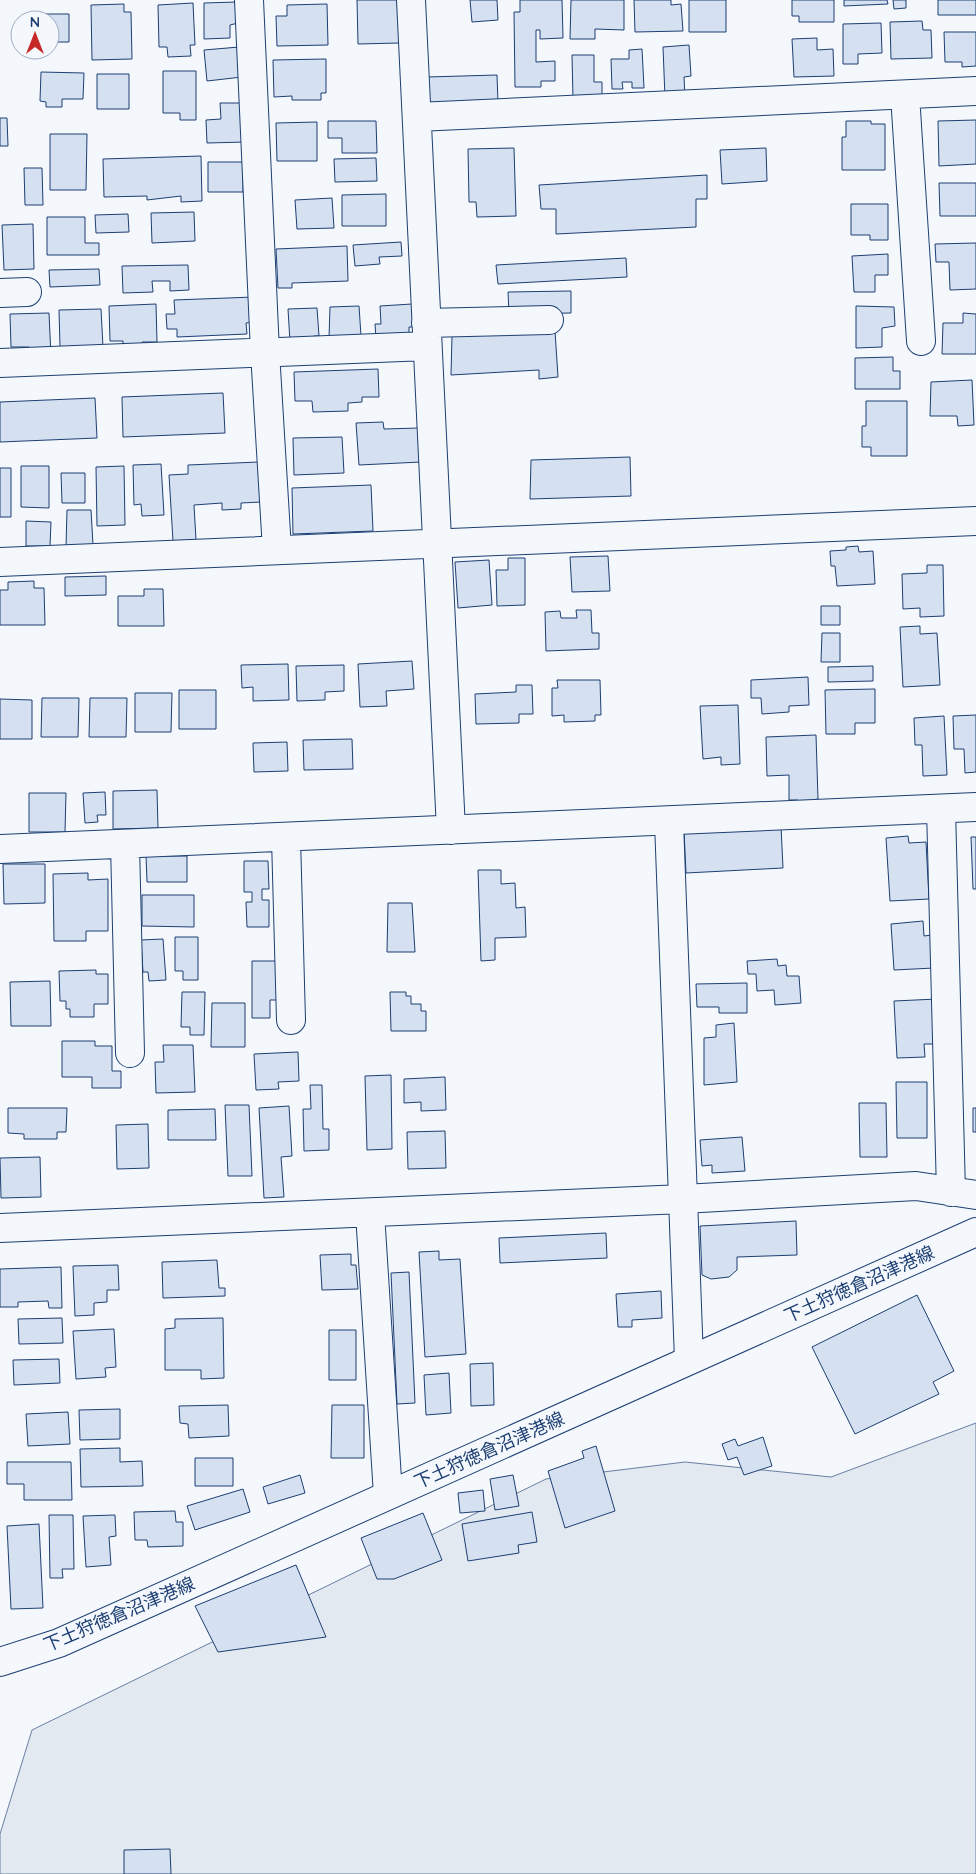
<svg xmlns="http://www.w3.org/2000/svg" width="976" height="1874" viewBox="0 0 976 1874" font-family="Quicksand,'Noto Sans JP',sans-serif">
	<rect width="100%" height="100%" fill="#f4f7fb"/>
	<!-- green -->
	<path fill="#e3e9f0" stroke="#687fa3" d="M976,1423V1874H0V1834L32,1730L546,1479L685,1462L831,1477Z"/>
	<!-- building -->
	<path fill="#d5e0f0" stroke="#1d3f73" d="M357,0H398L399,43L358,44Z
		M470,0H497L498,20L472,22Z
		M520,0H562L563,38L540,39V30H536V62L555,61V81H541V87H515L514,12H520Z
		M571,0H624V30L595,29V39H570Z
		M634,0H671V5L681,4L683,31L635,32Z
		M689,0H726V32H689Z
		M792,0H834V22H799V16H792Z
		M844,0H887L888,4L844,6Z
		M893,0H906V8L894,9Z
		M938,0H976V15H938Z
		M237,2L238,23L230,25V38L204,39V3Z
		M193,3L195,45H190L191,56L168,57L167,47H159L158,5Z
		M124,4V12H131L132,59L92,60L91,5Z
		M327,4L328,45L277,46L276,16H287V5Z
		M29,14H69V42H52L50,50V20H29Z
		M922,21L923,30H931L932,58L891,59L890,22Z
		M881,23L882,53L858,54V64H843V24Z
		M944,32H976V66L962,67V62H945Z
		M817,38V50L833,49L834,76L794,77L792,39Z
		M689,45L691,76L684,77L685,97L665,98L663,47Z
		M239,47L242,77L207,81L204,50Z
		M642,49L644,88H632V82H622L623,89H612L611,59H629V50Z
		M572,55H594V82H602V100H573Z
		M326,59V93H321V100H292V96L274,97L273,60Z
		M163,71H196V120H180V113H163Z
		M41,72L84,73L83,99H62V107H46V102L40,101Z
		M97,74H129V109H97Z
		M497,75L498,103L428,105L427,77Z
		M220,103H244L246,142L207,143L206,120L221,119Z
		M0,118H7L8,146H0Z
		M976,120V164L939,166L938,121Z
		M328,121H376L377,153H342V138H328Z
		M846,121H871V124H885V170H842V137H846Z
		M317,122V161H277L276,123Z
		M50,134H87L86,190H50Z
		M514,148L516,216L477,217L476,202H469L468,149Z
		M766,148L767,181L722,184L720,150Z
		M201,156L202,201L181,202V196L147,200V196L104,197L103,159Z
		M376,158L377,181L335,182L334,159Z
		M208,162H243V192H208Z
		M24,168H42L43,205H25Z
		M707,175V199H696V227L556,234V209H541L539,185Z
		M939,183H976V216H940Z
		M386,194V226H342V195Z
		M332,198L334,228L297,229L295,200Z
		M851,204H888V240H870V235H851Z
		M194,212L195,241L152,243L151,213Z
		M128,214L129,232L96,233L95,215Z
		M47,217H85V243H99V255H47Z
		M33,224L34,269L4,270L2,225Z
		M401,242L402,256L379,257L380,264L355,266L353,245Z
		M976,243V289L950,290L949,262H936L935,244Z
		M347,246L348,281L292,283V288H278L276,249Z
		M888,254V275H875V292H854L852,256Z
		M626,258L627,277L498,284L496,265Z
		M188,265L189,290L170,291V281H152L153,292L123,293L122,266Z
		M99,269L100,285L50,287L49,270Z
		M571,291V313L509,314L508,292Z
		M254,297L255,322L246,323L247,334L177,337V329H167L166,314H175L174,300Z
		M156,304L157,342H142V349H123V341H110L109,306Z
		M412,304L413,327H409V337L376,338L375,324H381L380,306Z
		M359,306L361,336L329,338L330,307Z
		M856,306L894,307L895,326L882,328V347L856,348Z
		M317,308L319,336H314V341L290,342L288,309Z
		M101,309L103,347H60L59,310Z
		M49,313L51,357L30,354L29,347H11L10,314Z
		M963,313L976,314V354H942L943,323H963Z
		M555,331L558,377L539,379V370L451,375L452,336Z
		M893,357V371H900V389H855V358Z
		M378,369L379,397H362V402L348,403V411L313,412L312,401H295L294,372Z
		M972,380L974,425L958,426L957,416H930L931,382Z
		M223,393L225,433L123,437L122,397Z
		M95,398L97,438L0,442V402Z
		M866,401H907V456H871V447H862V426H866Z
		M383,422L384,429L419,428L421,462L359,465L356,423Z
		M342,437L344,473L294,475L293,438Z
		M630,457L631,496L530,499L531,460Z
		M259,462L261,502L241,503V509L222,510V503L194,505L196,540L173,541L169,475L188,474V465Z
		M161,464L164,515L142,516L141,504L134,505L133,465Z
		M21,466H49V508L21,507Z
		M124,466L125,525L97,526L96,467Z
		M0,468H11V517H0Z
		M61,473H85V503H62Z
		M371,485L373,531L293,534L292,488Z
		M67,510H91L93,545L66,547Z
		M26,521L51,522L50,546H26Z
		M858,546L859,552L873,551L875,584L837,586L835,566H831L830,551L846,550V547Z
		M608,556L610,591L572,592L570,557Z
		M508,558H525V605L497,606L496,570H508Z
		M489,560L492,605L458,608L455,562Z
		M927,565H943L944,616L920,617V608L903,609L902,574L927,573Z
		M106,576V595L65,596V577Z
		M34,581V588H44L45,625H0V590H8V582Z
		M144,589H163L164,626H118V596H144Z
		M821,606H840V625H821Z
		M576,610H591L592,633H599V649L546,651L545,612L560,611L561,618H577Z
		M920,626V634L937,633L940,685L903,687L900,627Z
		M822,633H840V662H821Z
		M412,661L414,689L386,691L387,706L360,707L358,664Z
		M288,664L289,700L253,701V687L242,688L241,665Z
		M344,665V691L325,692V700L297,701L296,666Z
		M873,666V681L828,682V667Z
		M808,677L809,705L789,706V712L762,714L761,698H751V680Z
		M557,680H600L601,715H595V721L564,722V715L552,716V688H558Z
		M516,685H532L533,714H519V723L476,724L475,694L516,692Z
		M875,689V723H855V734H826L825,690Z
		M179,690H216V729H179Z
		M135,693H172L171,732H135Z
		M42,698H79L78,737H41Z
		M90,698H127L126,737H89Z
		M0,699L32,700V739H0Z
		M738,705L740,764L721,765V757L703,759L700,706Z
		M976,715V772L965,773L964,749H954L953,716Z
		M944,716L947,775L923,776L922,745H915L914,718Z
		M816,735L818,799L813,800V805L798,806V800H789V775L767,776L766,737Z
		M352,739L353,769L304,770L303,740Z
		M287,742L288,771L254,772L253,743Z
		M157,790L158,828L113,829V791Z
		M105,792L106,815H97L98,822L85,823L83,793Z
		M29,793H66L65,832H29Z
		M781,826L783,868L686,873L684,831Z
		M908,836L909,843L926,842L929,899L890,901L886,838Z
		M971,837H976V889H973Z
		M146,856H187V882H147Z
		M244,861H268L269,889H262V900H269V927H247L246,902H252V892H244Z
		M3,864H45V903L4,904Z
		M478,870H501V884L515,883L516,908L525,907L526,937L495,938V960L481,961Z
		M88,873V880L108,879V931H86V941H54L53,874Z
		M142,895H194V927L142,926Z
		M388,903H412L415,952H387Z
		M923,921L924,936L932,935L934,968L894,970L891,924Z
		M175,937H198V980H183V971H175Z
		M163,939L166,980L149,981L148,972H143L141,940Z
		M777,959L778,966L786,965L787,976H799L801,1003L775,1005L774,990L757,991L756,974H748L747,961Z
		M252,961H277V1000H270V1018H252Z
		M96,970V974H108V1004H94V1017H70V1009H66V1001H60L59,971Z
		M50,981L51,1026H11L10,982Z
		M747,983V1013H719V1007H697L696,984Z
		M182,992H205L204,1035H190V1027H181Z
		M390,992H406V996H411V1004H421V1011H426V1031H391Z
		M937,999L938,1044H924L925,1057L897,1058L894,1001Z
		M212,1003H245V1047H211Z
		M734,1023L737,1082L704,1085V1038L716,1037V1025Z
		M62,1041H95V1046H112V1071H121V1088H92V1077H62Z
		M163,1045H193L195,1092L156,1093L155,1062H164Z
		M298,1052L299,1081L278,1082L279,1089L256,1090L254,1054Z
		M391,1075L392,1149L367,1150L365,1076Z
		M445,1077L446,1110L421,1111V1102L404,1103V1079Z
		M896,1082H927V1138H897Z
		M310,1085H322L323,1129H329V1150L304,1151L303,1109H311Z
		M859,1103H886L887,1157H860Z
		M225,1105H249L252,1176H228Z
		M289,1106L292,1156L281,1157L284,1197L264,1198L259,1108Z
		M8,1108H67L66,1132H57V1139H24V1134L8,1133Z
		M973,1108H976V1132H973Z
		M215,1109L216,1140H168V1110Z
		M148,1124L149,1168L117,1169L116,1125Z
		M445,1131L446,1168L408,1169L407,1132Z
		M742,1137L745,1171L712,1173V1165L702,1166L700,1140Z
		M40,1157L41,1197L1,1198L0,1158Z
		M796,1221L797,1255L737,1257V1270L729,1277L711,1279L702,1275L700,1226Z
		M606,1233L607,1258L500,1263L499,1238Z
		M439,1251V1260L460,1259L466,1354L425,1357L419,1252Z
		M351,1254V1265H356L358,1289L322,1290L320,1255Z
		M217,1260L219,1288H225V1296L163,1298L162,1262Z
		M118,1265L119,1290H107V1302L94,1303V1315L75,1316L73,1266Z
		M61,1267L62,1308H49L48,1301L18,1302V1307H0V1269Z
		M409,1272L415,1403L397,1404L391,1273Z
		M661,1291L662,1318L632,1320V1327H618L616,1294Z
		M917,1295L954,1371L933,1382L939,1394L855,1434L812,1347Z
		M62,1318L63,1343L19,1344L18,1319Z
		M223,1318L224,1378L201,1379V1370H165V1329L175,1328V1319Z
		M114,1329L116,1367L105,1368L106,1377L76,1379L73,1331Z
		M329,1330H356V1380H329Z
		M59,1359L60,1383L14,1385L13,1360Z
		M493,1363L494,1405L471,1406L470,1364Z
		M449,1373L451,1413L426,1415L424,1375Z
		M228,1405L229,1436L189,1438L188,1424L180,1423L179,1406Z
		M332,1405H364V1458H331Z
		M120,1409V1439L80,1440L79,1410Z
		M68,1412L70,1444L28,1446L26,1414Z
		M763,1437L772,1466L744,1475L737,1457L728,1460L722,1444L735,1439L738,1446Z
		M596,1446L615,1511L565,1528L548,1471L584,1458L582,1451Z
		M120,1448V1462L142,1461L143,1486L81,1487L80,1449Z
		M195,1458H233V1486H195Z
		M7,1462H71L72,1500H24V1484H7Z
		M300,1475L305,1493L268,1504L263,1487Z
		M513,1475L519,1506L495,1510L490,1479Z
		M243,1489L250,1512L195,1530L187,1506Z
		M483,1490L485,1511L460,1513L458,1493Z
		M175,1511L176,1522H183V1546L148,1547L147,1540H135L134,1512Z
		M532,1512L537,1542L518,1545L519,1553L468,1561L462,1524Z
		M423,1513L442,1560L394,1579H377L361,1538Z
		M49,1515H73L74,1569H62L63,1578H50Z
		M115,1515L116,1536L109,1537L111,1565L86,1567L83,1516Z
		M39,1524L43,1608L11,1609L7,1526Z
		M296,1565L326,1637L218,1652L195,1606Z
		M170,1849L171,1874H124V1850Z"/>
	<g fill="none" stroke-linecap="round" stroke-linejoin="round">
		<!-- minor casing -->
		<g stroke="#1d3f73" stroke-width="30">
			<path id="minor" d="M249,0L265,352L277,550
				M411,0L451,830
				M905,95L921,341
				M417,117L976,91
				M0,293L27,292
				M426,323L549,320
				M0,363L427,346
				M0,562L976,521
				M941,809L951,1192
				M669,822L689,1360
				M286,838L291,1020
				M125,844L130,1053
				M0,849L976,807
				M370,1213L388,1495
				M0,1228L683,1199L916,1186L976,1195"/>
		</g>
		<!-- major casing -->
		<g stroke="#1d3f73" stroke-width="30">
			<path id="major" d="M0,1662L59,1643L976,1232"/>
		</g>
		<!-- minor -->
		<use href="#minor" stroke="#f4f7fb" stroke-width="28"/>
		<!-- major -->
		<use href="#major" stroke="#f4f7fb" stroke-width="28"/>
	</g>
	<g text-anchor="middle" dominant-baseline="central" stroke-width="4" stroke-linejoin="round" paint-order="stroke">
		<!-- street labels -->
		<g font-size="18" fill="#1d3f73" stroke="#f4f7fb">
			<text transform="translate(859 1284) rotate(-24)">下土狩徳倉沼津港線</text>
			<text transform="translate(489 1450) rotate(-24)">下土狩徳倉沼津港線</text>
			<text transform="translate(119 1614) rotate(-23)">下土狩徳倉沼津港線</text>
		</g>
	</g>
	<!-- north arrow -->
	<g transform="translate(35 35)"><circle r="24" fill="#f4f7fb" stroke="#9eadc5"/>
	<path d="M0-4L9 19L0 12L-9 19Z" fill="#c62828"/>
	<text y="-8" font-size="14" font-weight="bold" text-anchor="middle" fill="#1d3f73">N</text>
	</g>
</svg>
